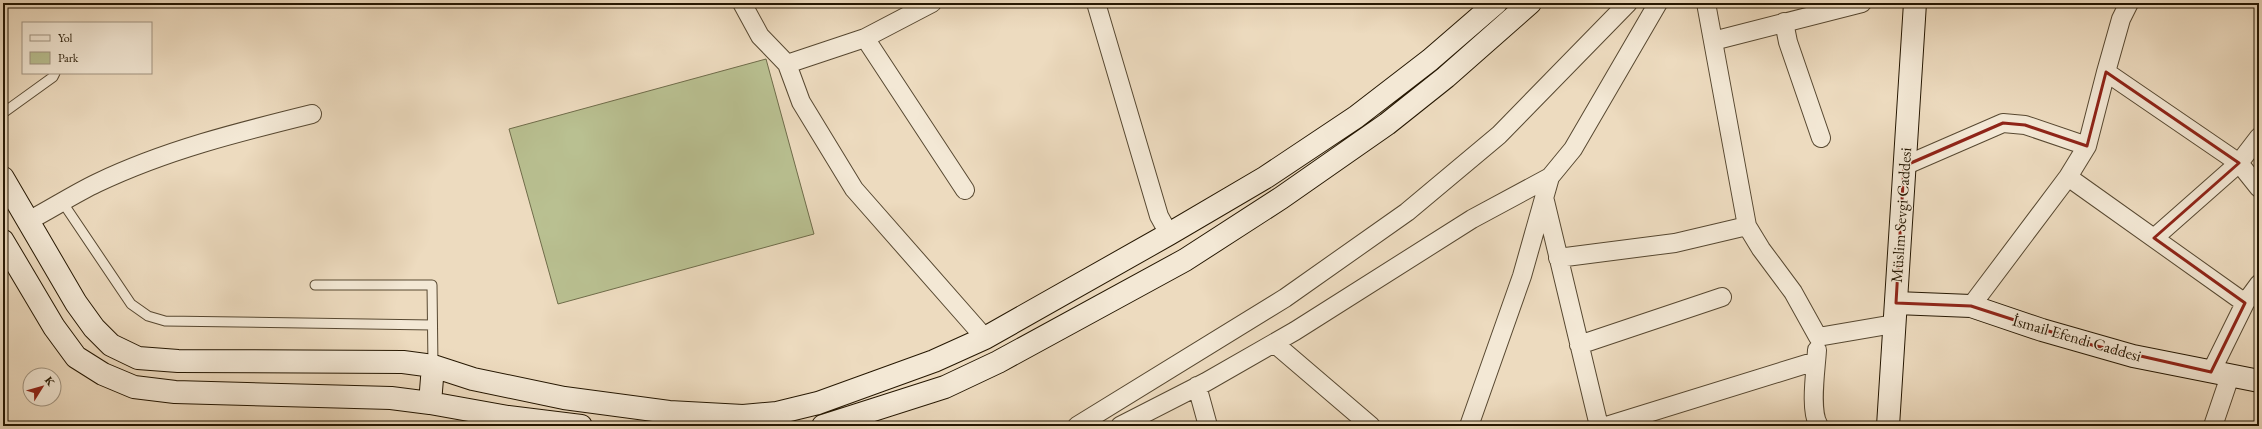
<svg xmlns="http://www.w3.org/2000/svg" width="2262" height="429" viewBox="0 0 2262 429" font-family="'EB Garamond',serif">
	<rect width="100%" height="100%" fill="#eddbbf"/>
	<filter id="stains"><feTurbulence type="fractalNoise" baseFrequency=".005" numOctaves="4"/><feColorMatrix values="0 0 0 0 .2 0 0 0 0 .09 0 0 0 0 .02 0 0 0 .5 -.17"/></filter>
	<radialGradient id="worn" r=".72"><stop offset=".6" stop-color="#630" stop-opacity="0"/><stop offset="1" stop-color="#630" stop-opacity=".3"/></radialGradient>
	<!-- green -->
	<path fill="#b9c091" stroke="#6f6c4a" d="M766,59L814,234L558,304L509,129Z"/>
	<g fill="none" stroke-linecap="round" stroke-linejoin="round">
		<!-- lane casing -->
		<g stroke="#574831" stroke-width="11">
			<path id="lane" d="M3,113L53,77L55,73
				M63,203L131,304L148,316L165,321L432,325
				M315,285H432L433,366"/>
		</g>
		<!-- street casing -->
		<g stroke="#574831" stroke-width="20">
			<path id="street" d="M742,3L760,36L787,64L801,102L854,189L985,338
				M1096,3L1159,216L1169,234
				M1706,3L1747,226
				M1784,22L1788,42L1821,138
				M865,38L965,190
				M1713,41L1862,3
				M787,64L865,38L932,3
				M2106,72L2239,163L2259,188
				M1904,166L2003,123L2025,125L2087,146
				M2068,177L2245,303
				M1545,201L1599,426
				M28,221C51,209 74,194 97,183C166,150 239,132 312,114
				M2154,238L2239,163L2259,137
				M1558,258L1675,243L1747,226L1761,249L1793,292L1818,337L1894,324
				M1971,306L2068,177L2087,146L2106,72L2121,19L2129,3
				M1274,343L1371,426
				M1579,345L1722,297
				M1817,350C1816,369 1809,411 1819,426
				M2211,372L2245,303L2259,284
				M1197,386L1208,426
				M1077,426L1285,298L1407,212L1499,135L1628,3
				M1120,426L1206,382L1295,331L1472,219L1550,177L1573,149L1658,3
				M1469,426L1522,276L1550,177
				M1606,426L1816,361
				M2213,426L2230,376"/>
		</g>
		<!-- secondary casing -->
		<g stroke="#251702" stroke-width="24">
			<path id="secondary" d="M3,178L76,303L94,328L111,345L138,358L178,361L403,362L433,366L473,379L564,398L669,412L743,416L777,413L818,403L934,361L985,338L1169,234L1266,177L1356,117L1430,60L1496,3
				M3,241L54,327L76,357L103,374L134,387L175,392L391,398L430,403L508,417L581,426
				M1896,303L1971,306L2042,330L2133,356L2259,381
				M430,403L433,366
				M823,426L945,387L998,362L1185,260L1281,198L1387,124L1446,77L1530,3
				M1888,426L1915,3"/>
		</g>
		<!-- lane -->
		<use href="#lane" stroke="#f3e8d5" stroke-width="9"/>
		<!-- street -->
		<use href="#street" stroke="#f3e8d5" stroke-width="18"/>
		<!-- secondary -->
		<use href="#secondary" stroke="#f3e8d5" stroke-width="22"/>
	</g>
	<!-- marked area -->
	<path fill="none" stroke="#8f2418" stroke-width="3" stroke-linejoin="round" d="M2106,72L2239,163L2154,238L2245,303L2211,372L2092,345L1971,306L1896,303L1904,166L2003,123L2025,125L2087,146Z"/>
	<g text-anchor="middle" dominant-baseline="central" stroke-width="3" stroke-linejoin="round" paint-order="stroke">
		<!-- street labels -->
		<g font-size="16" fill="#251702" stroke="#f3e8d5">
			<text transform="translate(1901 215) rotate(-86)">Müslim Sevgi Caddesi</text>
			<text transform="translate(2077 338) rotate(16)">İsmail Efendi Caddesi</text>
		</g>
	</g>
	<!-- margin -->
	<rect width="2262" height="429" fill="none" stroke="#eddbbf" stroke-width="16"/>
	<rect x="4" y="4" width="2254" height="421" fill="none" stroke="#251702" stroke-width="2"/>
	<rect x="8" y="8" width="2246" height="413" fill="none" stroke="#251702"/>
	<!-- legend -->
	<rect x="22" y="22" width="130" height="52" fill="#f3e8d5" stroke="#a19481"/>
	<rect x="30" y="35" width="20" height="6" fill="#f3e8d5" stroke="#a19481"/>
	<text x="58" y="42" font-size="12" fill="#251702">Yol</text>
	<rect x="30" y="52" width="20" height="12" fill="#b9c091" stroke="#a19481"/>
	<text x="58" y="62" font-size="12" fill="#251702">Park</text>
	<!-- north arrow -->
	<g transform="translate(42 387) rotate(53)"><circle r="19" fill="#f3e8d5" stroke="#a19481"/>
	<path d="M0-3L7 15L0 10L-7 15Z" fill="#8f2418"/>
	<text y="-6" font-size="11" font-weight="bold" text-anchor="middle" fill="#251702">K</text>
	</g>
	<rect width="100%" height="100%" filter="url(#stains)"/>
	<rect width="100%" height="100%" fill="url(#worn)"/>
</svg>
